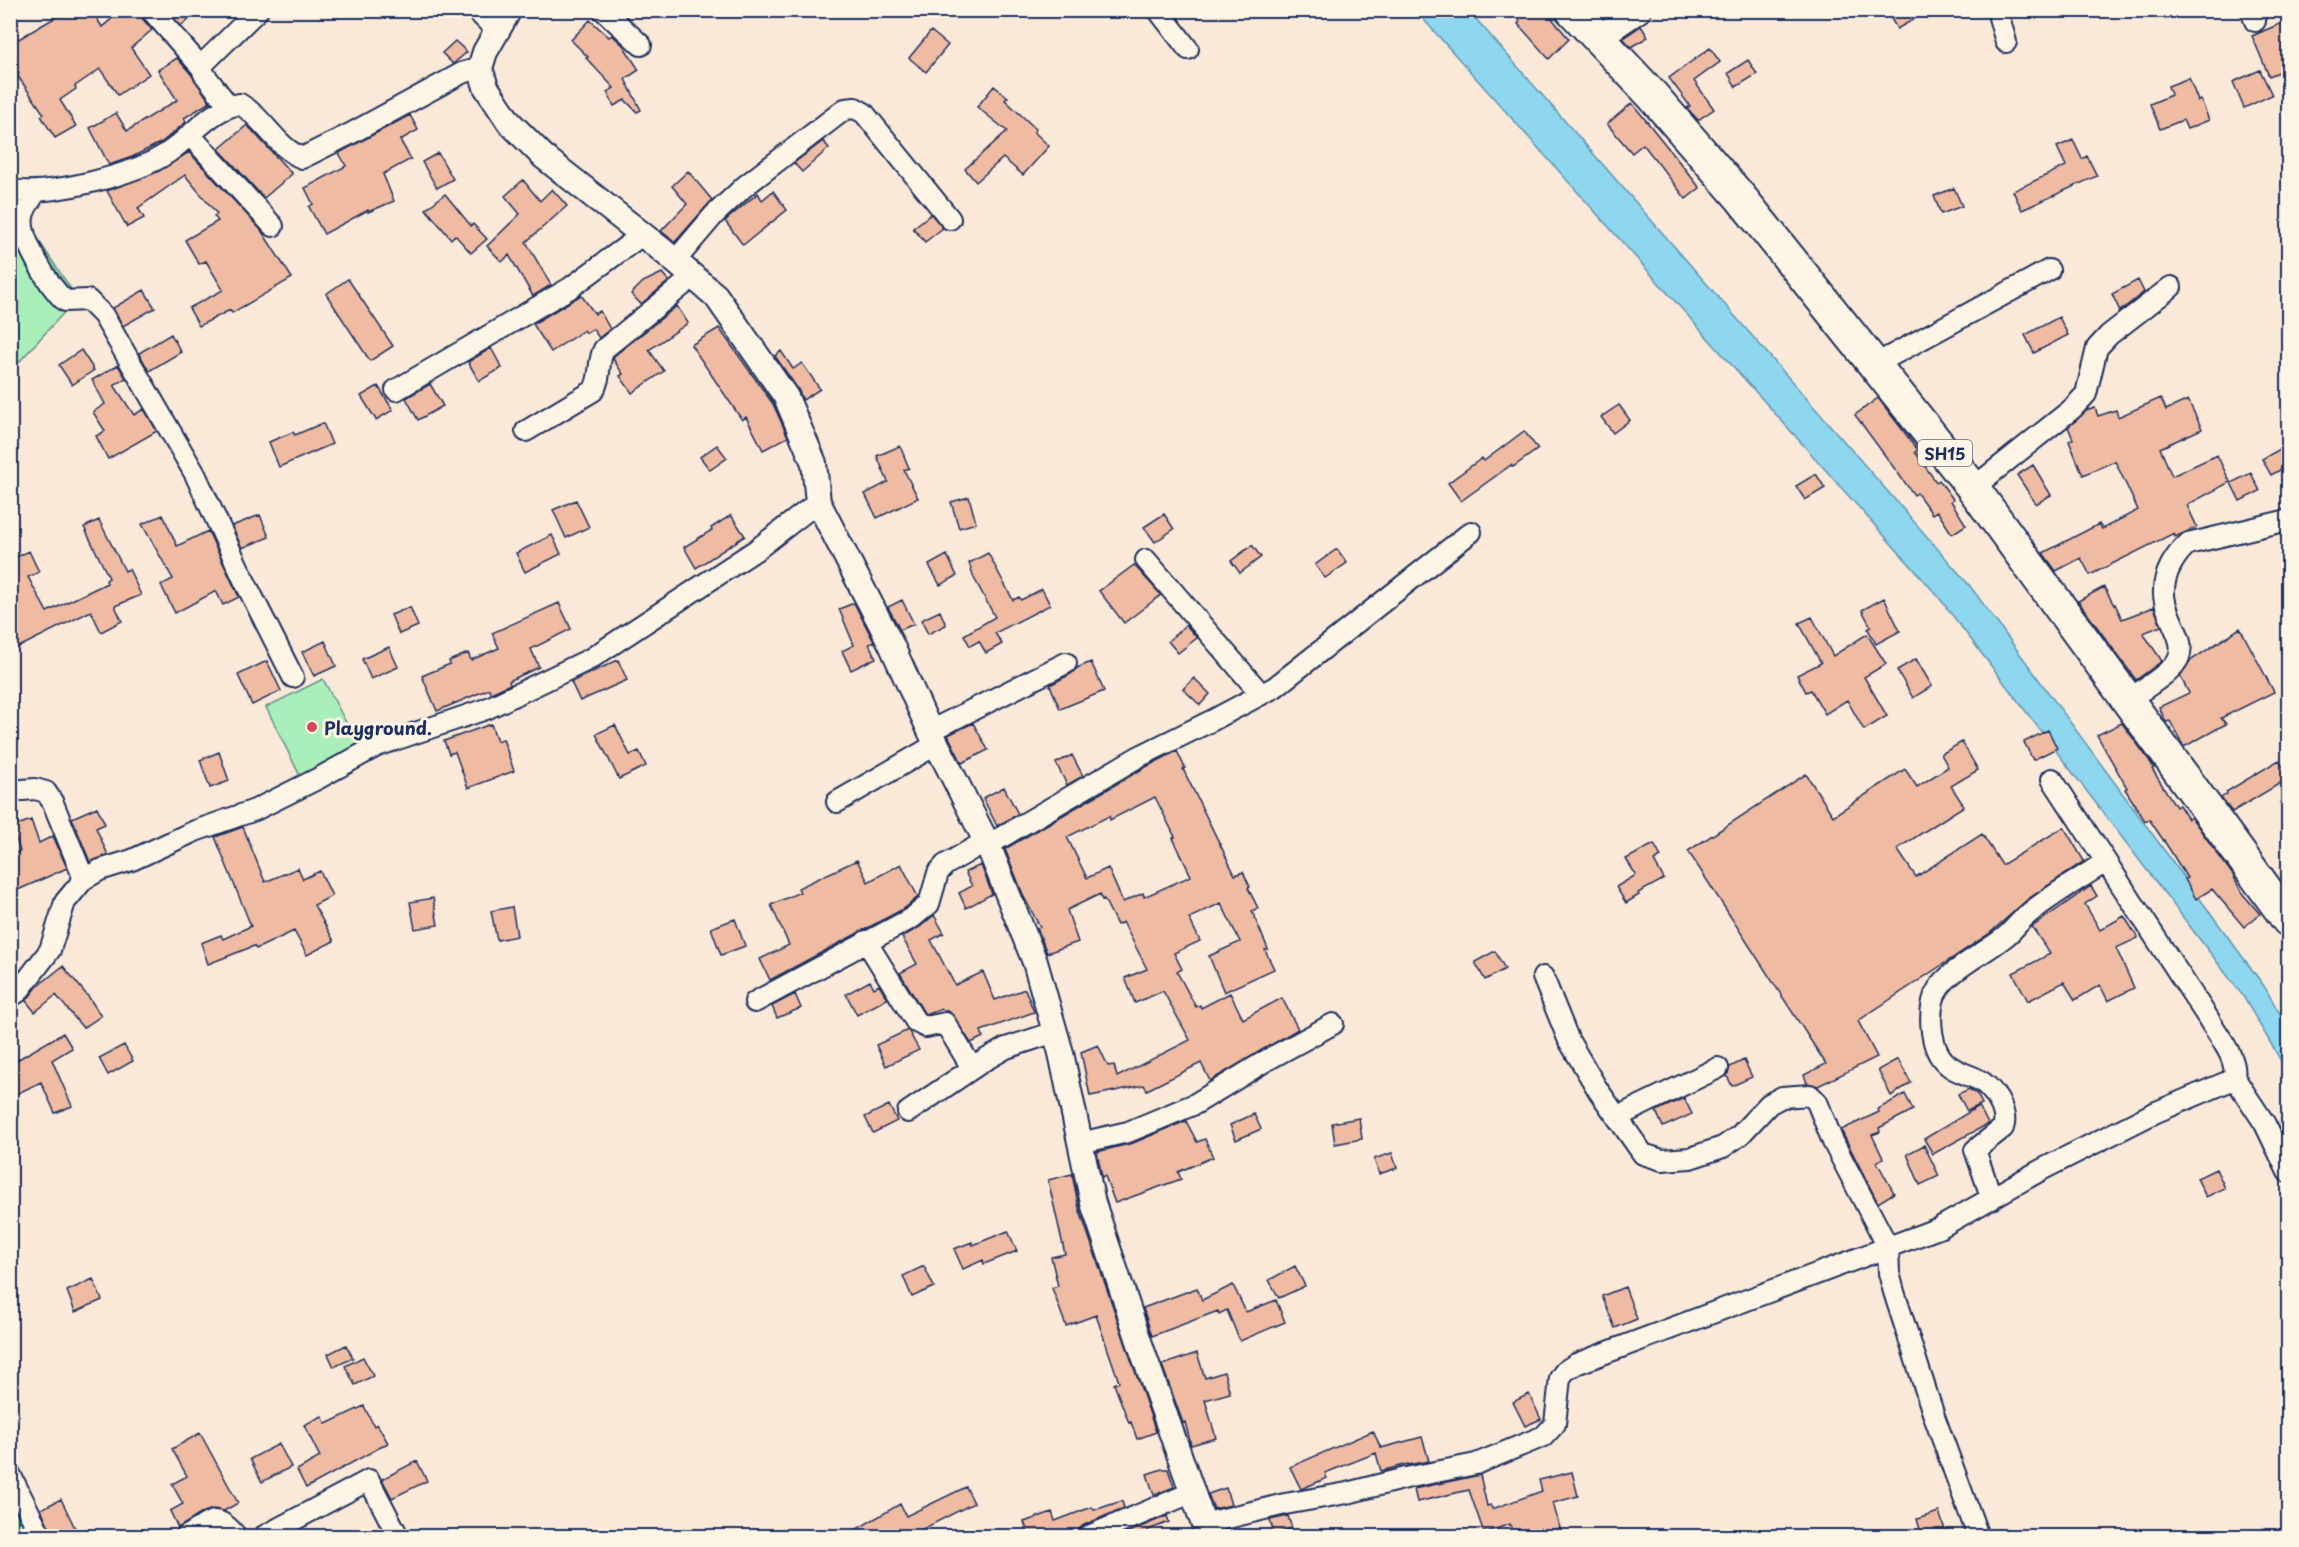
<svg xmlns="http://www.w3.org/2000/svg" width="2299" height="1547" viewBox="0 0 2299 1547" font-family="'Playpen Sans',sans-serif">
	<rect width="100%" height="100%" fill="#fae9d8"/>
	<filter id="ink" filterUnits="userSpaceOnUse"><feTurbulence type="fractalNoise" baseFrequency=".0167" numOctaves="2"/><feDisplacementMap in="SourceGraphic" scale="12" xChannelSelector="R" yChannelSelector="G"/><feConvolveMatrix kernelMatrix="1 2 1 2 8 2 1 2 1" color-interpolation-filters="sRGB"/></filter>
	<g filter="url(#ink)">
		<!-- green -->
		<path fill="#aaeeb9" stroke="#628e8c" stroke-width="1.5" d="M33,232L77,298L11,371V246Z
			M323,679L359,747L300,776L266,707Z
			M35,1501L51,1536H11V1512Z"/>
		<!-- water -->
		<path fill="#8ed7ef" stroke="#6094b5" stroke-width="1.5" d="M1416,11H1469L1970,586L2264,986L2288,1028V1073L2243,996L1937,595Z"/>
		<!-- building -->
		<path fill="#f0bba3" stroke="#1b2f5e" stroke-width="1.5" fill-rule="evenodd" d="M54,10H92L102,27L122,10H139L142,18L152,30L131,48L149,74L118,95L100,69L75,86L76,89L60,100L76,126L55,138L41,116L44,114L17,75L19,73L10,59V44L58,16Z
			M167,10H198L181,26Z
			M1511,10H1545L1569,39L1549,59L1518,24L1520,21Z
			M1886,10H1930L1897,29Z
			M590,20L609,37L612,35L623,45L639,70L625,79L641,110L637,112L625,100L614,106L607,92L614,88L586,58L588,57L571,40Z
			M2289,20V68L2269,76L2252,36Z
			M1641,26L1648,37L1631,47L1623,38Z
			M931,31L948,45L926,72L909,58Z
			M455,41L467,52L453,64L442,53Z
			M1710,48L1720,62L1694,81L1714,109L1698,120L1687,108L1690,106L1669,78Z
			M177,58L191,74L210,102L184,118L186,122L162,142L132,157L109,165L90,128L116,113L127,131L177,100L158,70Z
			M1748,60L1757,74L1736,87L1728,73Z
			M2260,70L2272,95L2244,108L2233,82Z
			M2189,78L2198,101L2201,100L2209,120L2187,129L2183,120L2160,129L2150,104L2171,95L2168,86Z
			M994,86L1008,97L1005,100L1036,129L1034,132L1049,146L1023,175L1003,158L976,182L965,169L1007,131L977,107Z
			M1632,103L1700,188L1686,199L1643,144L1632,153L1607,124Z
			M410,115L418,130L400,140L411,159L383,174L394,201L368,212V210L324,234L309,207L313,204L305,188L346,166L339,153Z
			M247,125L292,174L264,198L219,149Z
			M2073,140L2082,159L2087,156L2097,176L2022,210L2013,191L2066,166L2057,147Z
			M823,141L829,148L802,172L794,163Z
			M189,152L261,230L292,278L232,313L230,310L199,326L189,308L223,290L206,261L199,264L185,240L218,221L214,216L217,214L185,175L138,208L144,218L127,227L107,191L159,171Z
			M438,153L453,179L437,188L422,162Z
			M688,171L712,200L675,242L661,231L687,204L672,186Z
			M523,180L540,201L552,189L567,206L526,242L551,285L533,296L509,255L502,262L487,246L520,214L505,196Z
			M1954,188L1962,206L1941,214L1934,196Z
			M773,191L787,210L743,245L725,221L758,193L762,200Z
			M445,194L471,226L473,224L487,239L471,253L455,235L451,239L426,209Z
			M931,214L943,228L925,242L913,228Z
			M662,273L669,281L641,304L631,294L643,282Z
			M348,279L393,346L370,361L326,294Z
			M2138,280L2144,292L2120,311L2112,294Z
			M144,290L155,308L123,326L113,308Z
			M581,295L595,314L600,311L610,329L599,338L593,329L586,333L584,330L551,352L533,324Z
			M677,306L688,323L649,350L664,371L632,393L620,376L623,374L613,359L614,356Z
			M2059,317L2068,335L2034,353L2025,335Z
			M719,328L773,404L788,437L763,450L746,417L742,420L691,345Z
			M171,334L181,352L149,371L139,353Z
			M491,348L502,368L479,381L468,362Z
			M81,350L94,370L72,385L59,365Z
			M781,351L793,369L802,363L820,389L803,400L798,389L775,356Z
			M118,365L126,378L114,385L134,415L144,409L157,431L108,459L96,436L105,431L93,412L105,404L92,380Z
			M430,384L443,406L418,420L406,398Z
			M378,386L393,410L376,420L361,396Z
			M1878,398L1918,450L1915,452L1936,482L1939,480L1953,499L1951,501L1966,525L1952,534L1937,511L1932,514L1917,493L1914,495L1855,415Z
			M2161,398L2166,410L2188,400L2202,429L2160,448L2172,476L2217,455L2230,482L2187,505L2197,527L2175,537L2174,533L2090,575L2081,558L2056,571L2043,553L2099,524L2102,529L2138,510L2115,461L2083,475L2069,441L2073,439L2068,427L2086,411L2095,408L2098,416L2116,410L2118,417Z
			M1619,405L1630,420L1613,433L1601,417Z
			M323,423L332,444L279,467L269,442L293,432L295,435Z
			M1524,431L1538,449L1513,467L1511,465L1461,501L1448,483L1482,458L1484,461Z
			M2289,444V465L2271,475L2262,459Z
			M717,445L727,458L710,470L700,457Z
			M900,446L909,468L904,470L918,498L877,518L865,494L888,482L877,456Z
			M2033,465L2051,495L2036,504L2017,475Z
			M2251,473L2260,491L2240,501L2231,483Z
			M1816,474L1825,488L1805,500L1796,486Z
			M969,497L976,523L959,528L951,502Z
			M576,500L589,527L566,538L553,510Z
			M1164,514L1174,529L1155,542L1144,527Z
			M163,515L177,546L208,531L239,597L223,605L216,591L175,613L161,585L173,579L142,524Z
			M260,515L269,537L242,548L232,526Z
			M731,515L745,536L696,568L684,547L712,530L711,528Z
			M99,520L125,571L129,569L141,595L115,606L122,621L101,632L91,611L15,649L10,640V631L16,628L10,617V560L29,551L39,572L28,577L47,612L107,583L106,580L109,578L84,527Z
			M552,535L561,554L525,572L516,553Z
			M1252,545L1261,557L1240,573L1231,561Z
			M1337,549L1347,563L1325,578L1315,565Z
			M988,553L1013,600L1019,597L1021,600L1042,589L1050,605L995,633L1002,644L986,653L979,641L970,646L964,635L995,617L974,578L969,563Z
			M947,555L957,576L940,585L929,565Z
			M1134,565L1161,595L1124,623L1099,591Z
			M2104,587L2114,605L2115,604L2122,619L2154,607L2161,626L2143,633L2162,661L2136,680L2078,601Z
			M1884,598L1900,631L1876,644L1868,629L1871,627L1862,610Z
			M902,600L914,624L900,630L888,607Z
			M559,603L571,629L531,649L539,667L509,681L510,684L491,693L489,689L437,711L422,676L450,664L449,661L468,653L471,660L499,648L492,633Z
			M854,603L874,642L869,644L876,658L851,670L842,651L854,645L839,609Z
			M410,607L418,626L399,634L391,615Z
			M940,611L946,625L928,634L921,620Z
			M1812,617L1833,656L1867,634L1886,664L1864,677L1887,716L1864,730L1847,700L1825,714L1811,690L1806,692L1797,675L1821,663L1799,623Z
			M1186,625L1197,638L1178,653L1168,641Z
			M2240,628L2274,692L2221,718L2226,724L2184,747L2170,721L2166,722L2159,707L2189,693L2180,676L2190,661Z
			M325,641L336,666L314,676L302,652Z
			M389,647L398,667L371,679L362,659Z
			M1916,659L1932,686L1913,698L1897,670Z
			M618,660L627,680L580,701L571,682Z
			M267,661L281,691L252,705L238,675Z
			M1091,662L1104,691L1060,709L1050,685L1071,674L1077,668Z
			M1194,678L1210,694L1200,705L1183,689Z
			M973,723L988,750L962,763L948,735Z
			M2122,723L2149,760L2154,768L2152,769L2176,807L2179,805L2188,819L2191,817L2233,875L2242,893L2260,914L2244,927L2212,889L2196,899L2185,879L2187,878L2170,850L2149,819L2145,821L2125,789L2127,788L2097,735Z
			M491,724L497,741L503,739L514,771L468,788L455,752L449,754L444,741Z
			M615,725L630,755L639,751L646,766L619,779L596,734Z
			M2048,730L2057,748L2033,760L2024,742Z
			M1962,742L1978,770L1951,786L1964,806L1897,849L1916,877L1982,834L2002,865L2064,827L2084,861L2028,899L1990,933L1858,1021L1877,1057L1818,1086L1807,1083L1804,1075L1826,1064L1688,851L1806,774L1833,816L1905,769L1917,787L1948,767L1941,754Z
			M1177,751L1185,768L1183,769L1235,875L1243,872L1250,887L1248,888L1258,908L1252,911L1268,949L1265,950L1274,969L1224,992L1209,956L1240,942L1221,903L1189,918L1200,941L1174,953L1182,969L1177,972L1196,1007L1200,1005L1201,1008L1230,993L1243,1019L1282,998L1298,1029L1210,1081L1201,1063L1147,1090L1144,1085L1090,1096L1081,1052L1098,1045L1108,1066L1114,1065L1117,1077L1190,1040L1163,991L1135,1003L1125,978L1147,969L1123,922L1117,925L1104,899L1102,900L1100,894L1067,910L1078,942L1047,953L1037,928L1040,927L1024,897L1005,849L1144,768ZM1155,797L1175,837L1173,838L1191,876L1144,897L1143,893L1123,902L1108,868L1087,878L1067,837L1109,816L1110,820Z
			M219,752L229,781L210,788L200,760Z
			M1072,755L1083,776L1067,785L1056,763Z
			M2279,760L2289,778L2232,812L2221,798L2227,794L2226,792Z
			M1004,787L1018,814L997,826L983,798Z
			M97,807L105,824L96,828L108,855L90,862L72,818Z
			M31,820L39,843L53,836L67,868L18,890L10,875V856L20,851L12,827Z
			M243,827L265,882L298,868L303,879L320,871L332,896L314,905L334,941L307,955L294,931L256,949L254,946L208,964L201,943L221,935L223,939L251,926L215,837Z
			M1654,844L1661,857L1654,861L1664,879L1638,893L1639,895L1626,903L1616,887L1636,875L1626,859Z
			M857,860L868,882L901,864L918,897L905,908L770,980L760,959L789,945L771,905L800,892L798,888Z
			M981,865L992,894L966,908L959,893L972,886L965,872Z
			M2091,886L2097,896L2085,904L2100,930L2124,916L2138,938L2116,948L2134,988L2108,1001L2100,985L2075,1000L2064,982L2028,1001L2013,973L2050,954L2032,927Z
			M433,898L438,925L415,929L410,902Z
			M512,907L517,936L497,940L491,911Z
			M934,915L944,933L931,940L955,985L983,972L995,1000L1025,989L1034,1012L981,1031L983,1037L971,1043L950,1012L942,1009L928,1014L924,1013L900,973L917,964L902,937L920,927Z
			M735,919L745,946L721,955L711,928Z
			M1495,951L1505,969L1485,980L1475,962Z
			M63,966L90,999L101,1016L83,1028L56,995L35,1012L26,1001L38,986Z
			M870,981L874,988L879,985L887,999L857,1015L846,994Z
			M795,994L801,1008L777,1018L772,1006Z
			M908,1030L919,1050L886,1066L876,1045Z
			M63,1033L72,1048L52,1060L72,1106L55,1113L41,1082L10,1097V1064Z
			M124,1045L133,1061L108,1075L99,1058Z
			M1898,1059L1911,1083L1891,1096L1878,1070Z
			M1744,1060L1752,1077L1732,1086L1727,1076L1730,1067Z
			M1969,1089L1977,1094L1982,1104L1967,1111L1958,1094Z
			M1905,1094L1913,1110L1879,1128L1880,1132L1872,1135L1883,1158L1877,1162L1894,1193L1878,1203L1841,1130L1879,1112L1878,1109Z
			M1684,1098L1692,1114L1663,1127L1656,1111Z
			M889,1105L897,1121L873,1133L865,1117Z
			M1979,1106L1988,1124L1933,1154L1924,1139Z
			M1254,1114L1261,1129L1236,1140L1230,1125Z
			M1359,1118L1362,1139L1335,1144L1332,1123Z
			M1186,1121L1197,1142L1205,1139L1213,1157L1178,1172L1181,1179L1115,1203L1105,1176L1102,1177L1097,1152L1133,1143Z
			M1924,1145L1939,1176L1920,1185L1907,1154Z
			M1392,1153L1397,1168L1379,1174L1374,1159Z
			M2216,1169L2225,1188L2206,1197L2197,1178Z
			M1072,1174L1079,1208L1156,1432L1137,1439L1131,1422L1129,1423L1114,1384L1119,1382L1096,1315L1066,1326L1052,1288L1058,1286L1051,1257L1065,1254L1048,1180Z
			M1008,1231L1017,1251L984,1264L983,1260L963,1269L954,1249L972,1242L973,1245Z
			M924,1266L934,1287L912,1297L903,1276Z
			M1295,1266L1305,1286L1279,1298L1269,1280Z
			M93,1279L102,1300L75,1312L67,1291Z
			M1233,1285L1246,1312L1276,1300L1285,1322L1240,1341L1227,1310L1219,1314L1218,1311L1152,1336L1143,1308L1197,1288L1202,1300Z
			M1625,1287L1637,1319L1615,1328L1602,1296Z
			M346,1345L353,1358L334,1367L328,1354Z
			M1197,1353L1205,1378L1224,1372L1230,1393L1205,1400L1216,1438L1191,1445L1185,1422L1183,1423L1162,1365Z
			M363,1357L373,1376L355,1385L345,1366Z
			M1529,1394L1541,1419L1525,1426L1513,1402Z
			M364,1406L374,1426L377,1424L388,1443L306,1488L297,1470L320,1457L304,1425L322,1416L326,1424Z
			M1373,1431L1381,1448L1422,1437L1429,1461L1408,1465V1464L1381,1471L1376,1453L1325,1473L1327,1478L1301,1489L1290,1467Z
			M200,1433L238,1503L224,1511L213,1509L204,1512L178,1528L170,1511L183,1504L172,1484L187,1476L172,1449Z
			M279,1444L291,1467L262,1482L250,1459Z
			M417,1461L427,1481L392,1498L382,1479Z
			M1162,1469H1168L1174,1487L1154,1495L1147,1474Z
			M1572,1472L1578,1496L1553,1503L1560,1528L1528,1536H1513L1510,1524L1484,1533L1469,1490L1417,1502L1414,1489L1480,1475L1487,1506L1491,1505L1492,1509L1542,1491L1539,1480Z
			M966,1487L974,1503L909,1536H845L900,1504L906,1516Z
			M1226,1488L1231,1505L1214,1509L1208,1494Z
			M61,1499L76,1530L62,1536H53L41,1509Z
			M1122,1501L1124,1508L1084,1525L1079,1529L1077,1536H1020L1028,1532L1024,1522L1052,1512L1055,1521L1092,1507L1094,1510Z
			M1939,1512L1946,1533L1934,1536H1922L1917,1519Z
			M1167,1516L1169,1522L1148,1530L1151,1536H1119Z
			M1288,1516L1292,1528L1274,1534L1270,1520Z"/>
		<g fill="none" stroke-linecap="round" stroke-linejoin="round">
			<!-- minor casing -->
			<g stroke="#1b2f5e" stroke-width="24">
				<path id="minor" d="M151,10L202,68
					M476,10L497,31
					M603,10L641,45
					M1158,10L1188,49
					M1997,10L2006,42
					M2251,10L2255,21
					M228,105L204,74L202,68L206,61L258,10
					M190,135L273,226
					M10,190C50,196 136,175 169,152C192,136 212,108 240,104C264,118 276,147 302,158L350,134L462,73L480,68
					M36,192C31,200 24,208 23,217C19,238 50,287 65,301L88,300L103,315L195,474L245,582L293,677
					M675,261L714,215L745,186L845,109L855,108L864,113L950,219
					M1874,365L2049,270
					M396,390L570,288L642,235
					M526,431L593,391C602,378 597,362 604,349L693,277
					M1973,488L2072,409L2086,394L2097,348L2109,335L2171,287
					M1146,560L1261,694
					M2127,701C2141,690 2174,672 2179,657C2189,631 2148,608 2171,565C2176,556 2180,550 2188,544L2288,520
					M930,731L1066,663
					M10,791L35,789L46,792L53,803L84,879
					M837,802L937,744
					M988,845L1138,757L1213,720L1275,687L1471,532
					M866,941L916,1022L926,1027L945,1023L972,1068
					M1543,977L1569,1041L1598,1090L1643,1154L1662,1160L1690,1158L1723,1147L1740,1135L1769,1104L1782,1097L1810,1095L1817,1102L1833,1142L1888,1247L1889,1273L1894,1292L1934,1416L1978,1536
					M10,997L18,992L50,950L65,902L84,879L100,870L132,860L195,831L255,810L319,778L377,746L486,709L590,659L756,550L818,502
					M755,1002L912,918L929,904L938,873L945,865L986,841
					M2234,1077L2265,1124L2288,1172
					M908,1112L985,1060L1006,1048L1055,1032
					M1617,1117L1718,1068
					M1080,1143L1128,1132L1195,1104L1267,1060L1333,1024
					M1992,1199L1975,1150L2003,1128C2009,1111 1992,1086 1977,1079C1967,1074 1953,1071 1945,1062C1931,1049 1929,1019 1933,1001C1939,973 1985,954 2006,936C2013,930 2019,922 2026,916C2049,896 2079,880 2105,862
					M10,1474L41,1536
					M1203,1524L1285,1504L1347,1493L1406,1478L1476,1464L1544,1436L1555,1424L1560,1378L1565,1371L1576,1364L1939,1228L2041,1170L2154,1113L2227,1082L2234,1077C2238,1058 2217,1034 2208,1018L2052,779
					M187,1536C211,1522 216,1511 236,1536
					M264,1536L369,1480L398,1536
					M1089,1536L1193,1492"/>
			</g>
			<!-- tertiary casing -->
			<g stroke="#1b2f5e" stroke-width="28">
				<path id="tertiary" d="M509,10L485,52L480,68L486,87L509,122L544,157L662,250L716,296L786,397L814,463L818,502L891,644L930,731L988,845L1035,962L1061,1053L1093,1203L1142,1350L1208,1536
					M1599,37L1639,10"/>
			</g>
			<!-- primary casing -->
			<g stroke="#1b2f5e" stroke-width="36">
				<path id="primary" d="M1572,10L1652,95L1741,198L1973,488L2288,920"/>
			</g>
			<!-- minor -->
			<use href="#minor" stroke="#fcf5e5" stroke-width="20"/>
			<!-- tertiary -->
			<use href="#tertiary" stroke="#fcf5e5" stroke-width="24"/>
			<!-- primary -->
			<use href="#primary" stroke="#fcf5e5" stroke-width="32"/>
		</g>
	</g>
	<!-- markers -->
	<circle fill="#d1495b" stroke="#fcf5e5" stroke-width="2" cx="312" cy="727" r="6"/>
	<g text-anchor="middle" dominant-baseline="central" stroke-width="6" stroke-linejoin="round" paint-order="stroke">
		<!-- shield labels -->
		<rect fill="#fcf5e5" stroke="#5e6a86" stroke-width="1.5" x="1918" y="440" width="54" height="26" rx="4.5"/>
		<g font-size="16" font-weight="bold" fill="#1b2f5e">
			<text x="1945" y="453">SH15</text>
		</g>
		<!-- poi labels -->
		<g font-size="18" font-weight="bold" fill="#1b2f5e" stroke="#fcf5e5" text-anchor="start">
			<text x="324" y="727">Playground.</text>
		</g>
	</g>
	<!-- margin -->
	<rect width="2299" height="1547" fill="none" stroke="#fcf5e5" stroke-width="36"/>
	<rect x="18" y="18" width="2263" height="1511" fill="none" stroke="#1b2f5e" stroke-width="2" filter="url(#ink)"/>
</svg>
